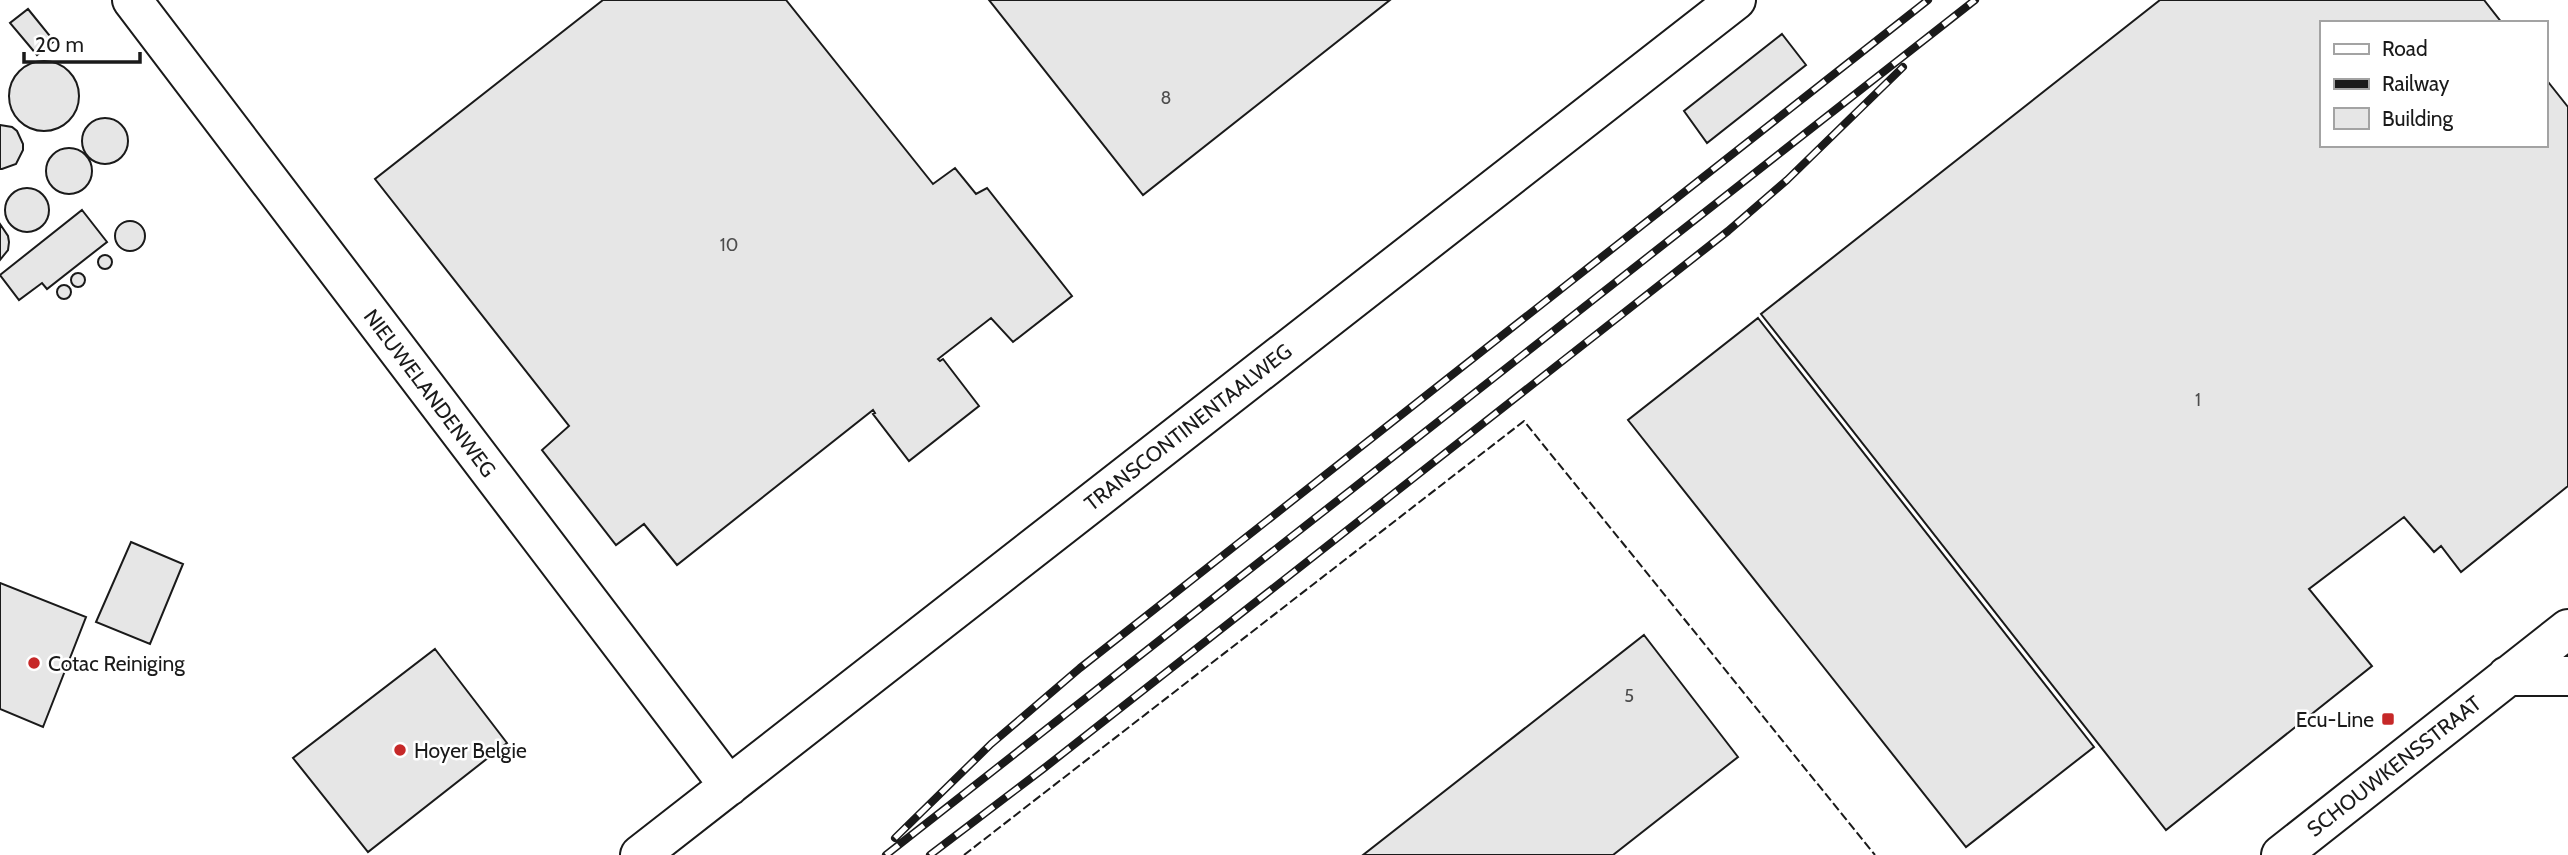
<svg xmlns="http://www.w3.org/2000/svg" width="2568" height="855" viewBox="0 0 2568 855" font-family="Cabin,sans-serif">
	<rect width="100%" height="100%" fill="#fff"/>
	<!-- building -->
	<path fill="#e6e6e6" stroke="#1a1a1a" stroke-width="2" d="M603,0H786L933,184L955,168L976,194L987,188L1072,296L1013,342L991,318L938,359L940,361L943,359L979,406L909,461L873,414L875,413L873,410L677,565L644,524L616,545L542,450L569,426L375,179Z
		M989,0H1390L1143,195Z
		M2160,0H2484L2502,23H2321V145H2545V78L2568,107V486L2461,572L2441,546L2434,552L2404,517L2309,589L2372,666L2166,830L1761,314Z
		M28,9L54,41L37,55L10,23Z
		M1782,34L1806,65L1707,143L1684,111Z
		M9 96a35 35 0 1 1 70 0a35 35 0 1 1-70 0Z
		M82 141a23 23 0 1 1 46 0a23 23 0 1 1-46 0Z
		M0,125L12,127L17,131L23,144V150L16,164L2,169H0Z
		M46 171a23 23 0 1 1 46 0a23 23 0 1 1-46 0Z
		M5 210a22 22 0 1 1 44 0a22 22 0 1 1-44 0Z
		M82,210L107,242L47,289L42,283L19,300L0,275Z
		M115 236a15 15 0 1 1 30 0a15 15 0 1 1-30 0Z
		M0,224L8,236L9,242L8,250L0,260Z
		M98 262a7 7 0 1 1 14 0a7 7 0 1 1-14 0Z
		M71 280a7 7 0 1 1 14 0a7 7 0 1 1-14 0Z
		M57 292a7 7 0 1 1 14 0a7 7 0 1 1-14 0Z
		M1758,318L2094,747L1966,847L1628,420Z
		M131,542L183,564L150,644L96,622Z
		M0,583L86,617L43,727L0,709Z
		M1644,635L1738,757L1613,855H1363Z
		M435,649L507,743L368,852L293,758Z"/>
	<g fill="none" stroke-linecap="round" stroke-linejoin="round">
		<!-- minor casing -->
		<g stroke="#1a1a1a" stroke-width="42">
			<path id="minor" d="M132,0L729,786
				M2507,676H2568
				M640,855L1736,0
				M2281,855L2568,629"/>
		</g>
		<!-- minor -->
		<use href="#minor" stroke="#fff" stroke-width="38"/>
		<!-- rail casing -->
		<g stroke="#1a1a1a" stroke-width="8">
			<path id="rail" d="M895,838L991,744L1080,668L1928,0
				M886,855L1975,0
				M930,855L1043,769L1728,231L1787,180L1903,67"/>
		</g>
		<!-- rail -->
		<use href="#rail" stroke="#fff" stroke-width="5" stroke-dasharray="16" stroke-linecap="butt"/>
		<!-- fence -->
		<path stroke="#1a1a1a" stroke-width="2" stroke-dasharray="9 3.5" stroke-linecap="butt" d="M964,855L1524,421L1875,855"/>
	</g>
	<!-- markers -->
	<g fill="#c62828" stroke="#fff" stroke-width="2.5">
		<circle cx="34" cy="663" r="7"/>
		<rect x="2381" y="712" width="14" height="14" rx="3.5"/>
		<circle cx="400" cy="750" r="7"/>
	</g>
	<g text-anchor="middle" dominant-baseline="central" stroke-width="5" stroke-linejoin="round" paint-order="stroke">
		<!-- number labels -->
		<g font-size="18" fill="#4d4d4d">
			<text x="1166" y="98">8</text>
			<text x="729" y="245">10</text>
			<text x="2198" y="400">1</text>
			<text x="1629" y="696">5</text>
		</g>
		<!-- street labels -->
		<g font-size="21" fill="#1a1a1a" stroke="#fff">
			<text transform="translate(430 393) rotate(53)">NIEUWELANDENWEG</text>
			<text transform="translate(1188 427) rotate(-38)">TRANSCONTINENTAALWEG</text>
			<text transform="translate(2394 766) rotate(-38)">SCHOUWKENSSTRAAT</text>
		</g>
		<!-- poi labels -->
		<g font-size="21" fill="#1a1a1a" stroke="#fff" text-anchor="start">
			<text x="48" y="663">Cotac Reiniging</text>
			<text x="2374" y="719" text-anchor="end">Ecu-Line</text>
			<text x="414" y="750">Hoyer Belgie</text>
		</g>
	</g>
	<!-- legend -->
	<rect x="2320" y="21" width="228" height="126" fill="#ffffff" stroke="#a3a3a3" stroke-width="2"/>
	<rect x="2334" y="44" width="35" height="10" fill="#ffffff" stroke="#a3a3a3" stroke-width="2"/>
	<text x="2382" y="56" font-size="21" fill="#1a1a1a">Road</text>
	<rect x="2334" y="79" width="35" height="10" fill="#1a1a1a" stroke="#a3a3a3" stroke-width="2"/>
	<text x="2382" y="91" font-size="21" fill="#1a1a1a">Railway</text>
	<rect x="2334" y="108" width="35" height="21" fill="#e6e6e6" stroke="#a3a3a3" stroke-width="2"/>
	<text x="2382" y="126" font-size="21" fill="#1a1a1a">Building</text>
	<!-- scale -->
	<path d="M24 52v10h116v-10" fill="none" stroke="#1a1a1a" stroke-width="3.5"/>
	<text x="35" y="52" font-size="21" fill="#1a1a1a" stroke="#ffffff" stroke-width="5" paint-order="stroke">20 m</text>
</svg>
